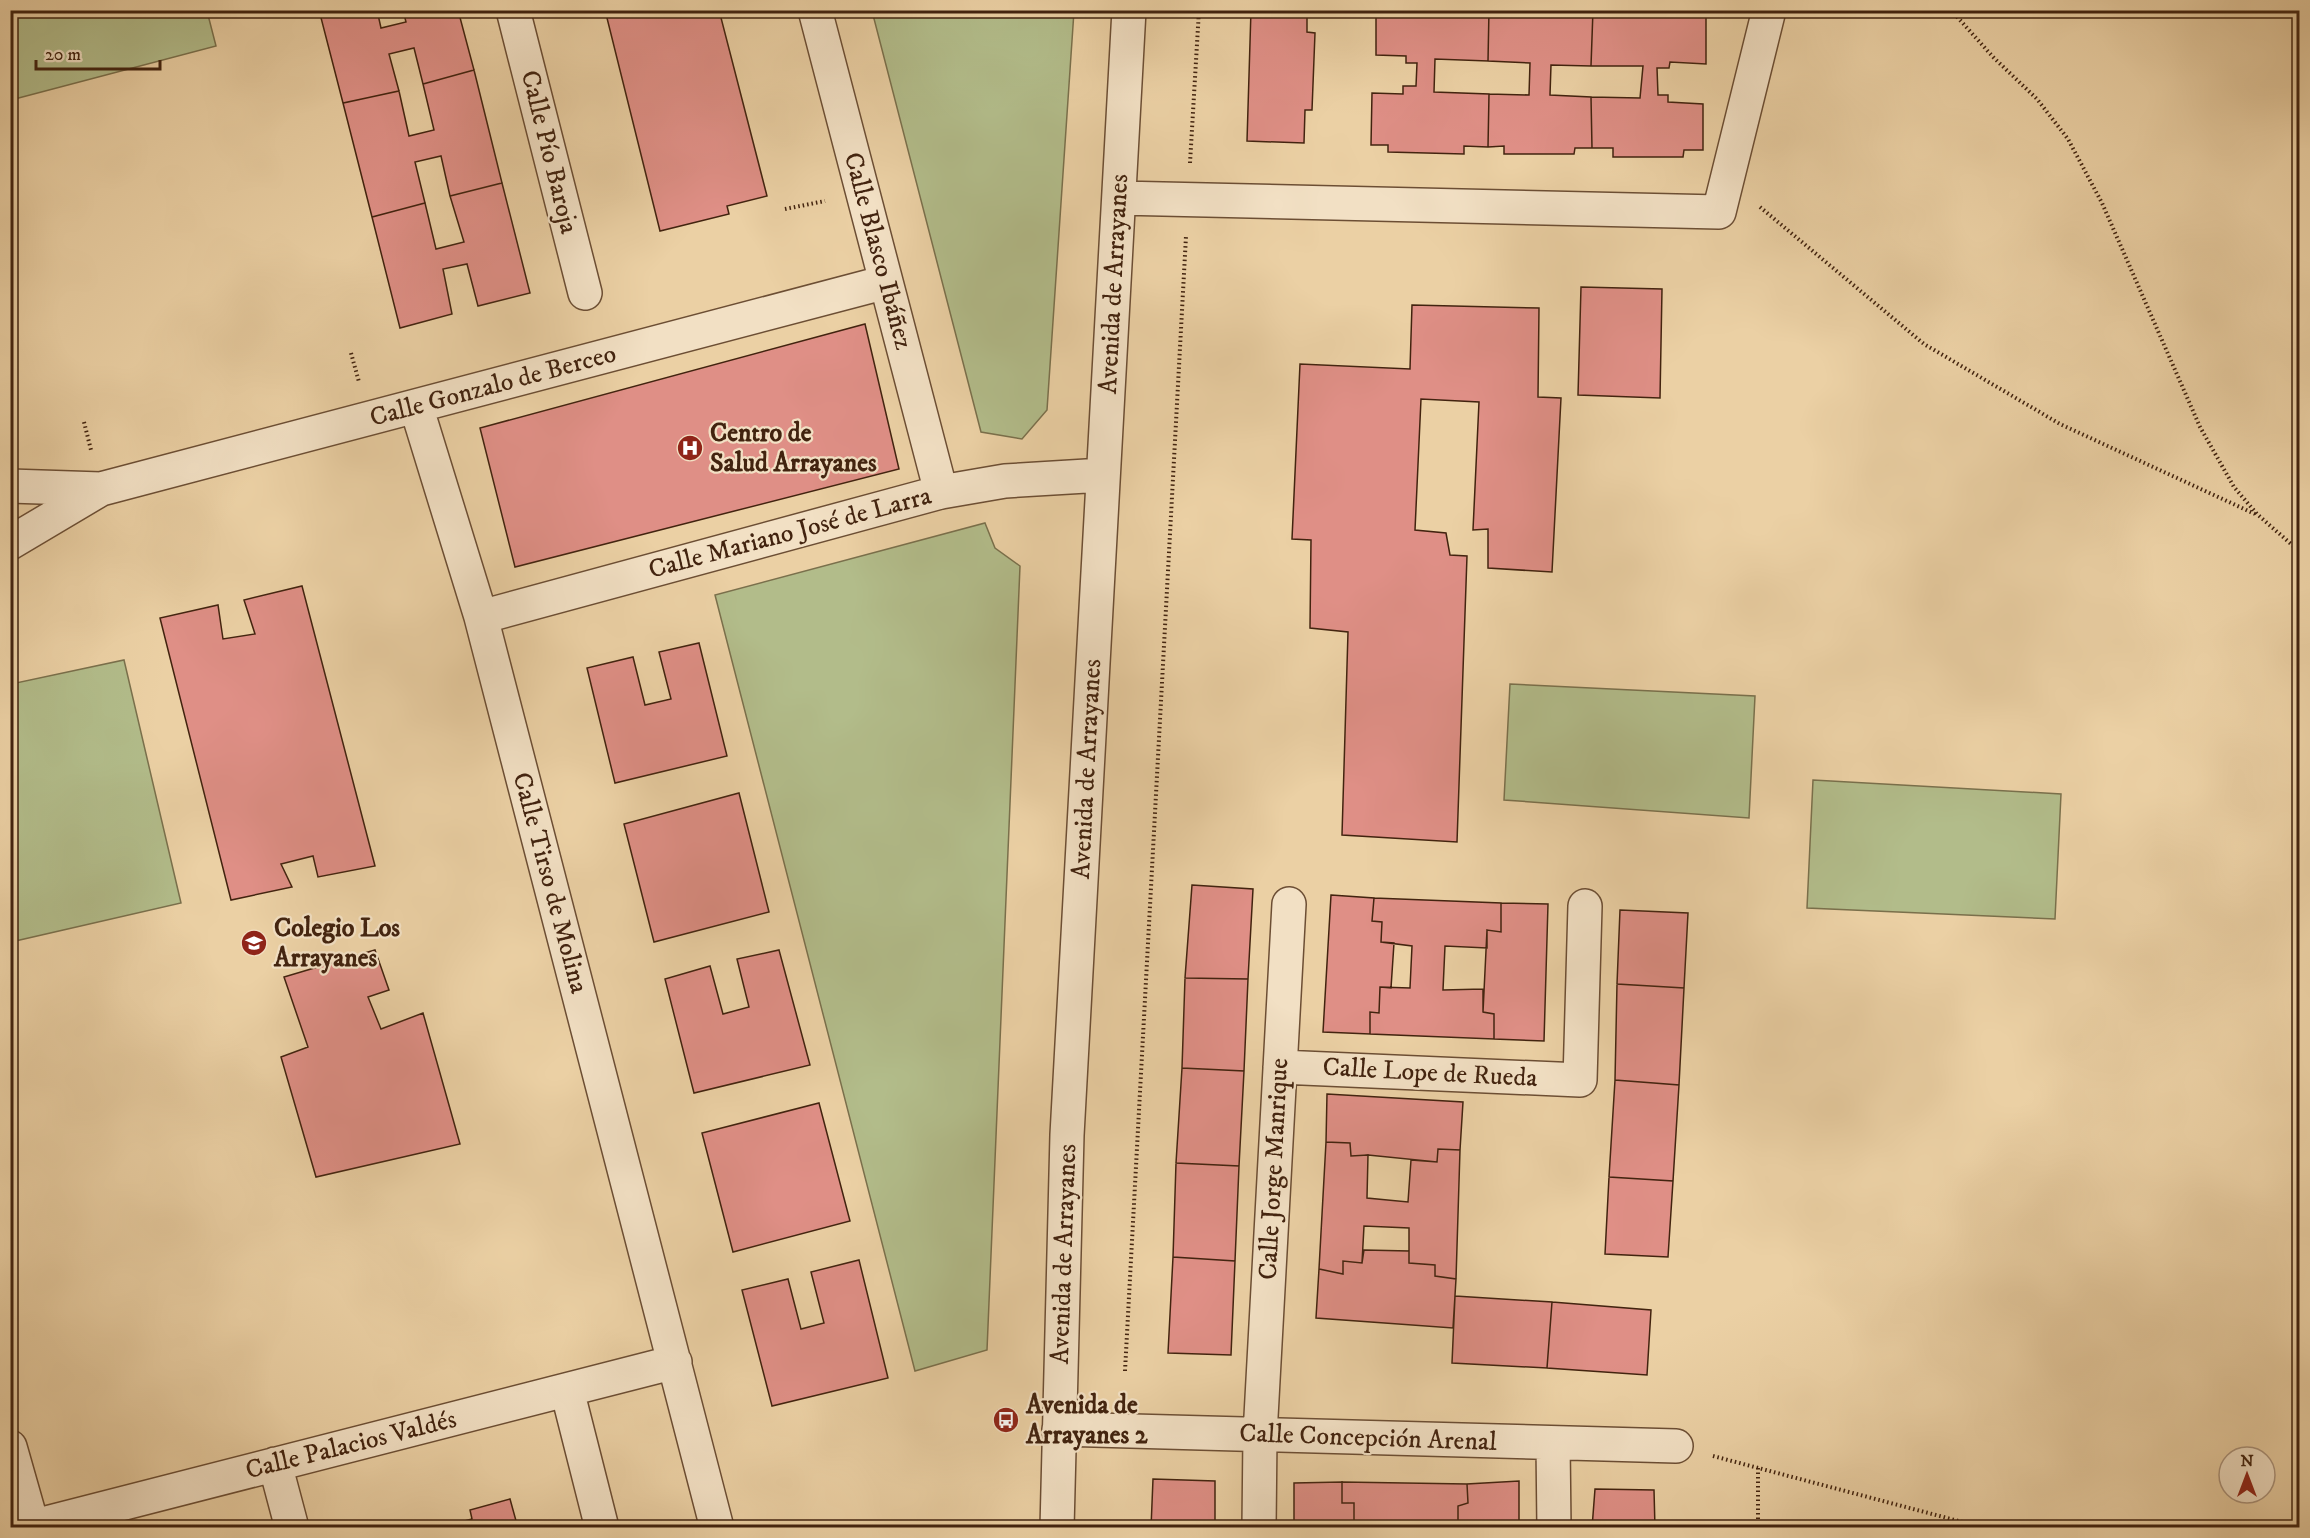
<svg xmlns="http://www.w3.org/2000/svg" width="2310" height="1538" viewBox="0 0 2310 1538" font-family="'IM FELL DW Pica',serif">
	<rect width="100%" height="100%" fill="#ebd0a4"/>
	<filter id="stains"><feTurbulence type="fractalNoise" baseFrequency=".00333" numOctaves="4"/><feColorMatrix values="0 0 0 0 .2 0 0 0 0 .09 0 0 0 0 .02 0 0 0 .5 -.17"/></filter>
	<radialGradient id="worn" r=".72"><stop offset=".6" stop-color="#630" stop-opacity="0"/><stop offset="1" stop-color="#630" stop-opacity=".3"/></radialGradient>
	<!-- green -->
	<path fill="#b2bc8a" stroke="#7a704c" stroke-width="1.5" d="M11,10L207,11L216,46L11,100Z
		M872,11H1074L1047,410L1022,439L981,432Z
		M985,523L995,548L1020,566L987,1350L915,1371L715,595Z
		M124,660L181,903L11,942V684Z
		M1510,684L1755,696L1749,818L1504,800Z
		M1813,780L2061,794L2055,919L1807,908Z"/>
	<!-- building -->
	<path fill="#df8f86" stroke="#42230f" stroke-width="1.5" d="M319,10H377L381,28L406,22L403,10H458L474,70L423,84L414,48L389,54L399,91L343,103Z
		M605,10H719L767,196L727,206L729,214L660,231Z
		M1251,10H1307V32L1315,33L1312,110H1305L1304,143L1247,141Z
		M1376,10H1489L1488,61L1435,59L1434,92L1489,94L1488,147L1464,146V154L1388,152V145H1371L1372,93L1403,94V86H1416L1417,63H1406V56L1376,55Z
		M1489,10H1593L1591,66L1551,65L1550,95L1591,97L1592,148H1575L1574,154H1504V146L1488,147L1489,94L1529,95L1530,63L1488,61Z
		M1593,10L1706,11V64L1670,62L1669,68H1657L1658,95H1668V102L1703,104V150H1684L1683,157H1613V148H1592L1591,97L1640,98L1643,66H1591Z
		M474,70L502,183L450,196L441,156L415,162L425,203L372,217L343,103L399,91L409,136L434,130L423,84Z
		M502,183L530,293L478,306L467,264L443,269L452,314L400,328L372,217L425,203L436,249L464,242L450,196Z
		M1581,287L1662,289L1660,398L1578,395Z
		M1412,305L1539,308L1538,397L1561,398L1552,572L1488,568V529L1473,530L1479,402L1421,399L1415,530L1446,533L1450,555L1467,556L1457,842L1342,835L1348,632L1310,628L1311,540L1292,539L1300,364L1410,369Z
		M865,324L899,469L515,567L480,428Z
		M302,586L375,866L318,877L313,856L281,864L292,887L231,900L160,618L218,605L223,639L255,634L244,600Z
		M699,643L727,756L615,783L587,668L633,657L645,705L671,699L659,652Z
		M739,793L769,912L654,942L624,824Z
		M1192,885L1253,889L1248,979L1185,978Z
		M1331,895L1374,898L1372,921L1382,922L1381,942L1394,943L1391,988L1380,987L1379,1013L1370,1012V1034L1323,1032Z
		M1374,898L1501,903V932L1487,930V948L1445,946L1443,990L1483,989V1012L1494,1014V1039L1370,1034V1012L1379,1013L1380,987L1410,988L1412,946L1381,942L1382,922L1372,921Z
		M1501,903L1548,904L1544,1041L1494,1039V1014L1483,1012L1487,930L1501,932Z
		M1620,910L1688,913L1684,988L1617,984Z
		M375,950L389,990L368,997L381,1029L423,1013L460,1144L316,1177L281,1057L308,1047L284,977Z
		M779,950L810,1065L694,1093L665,979L710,966L723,1014L749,1007L737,959Z
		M1185,978L1248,979L1244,1071L1182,1068Z
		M1617,984L1684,988L1679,1085L1615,1080Z
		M1182,1068L1244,1071L1239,1166L1176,1163Z
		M1615,1080L1679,1085L1673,1181L1609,1177Z
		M1327,1094L1463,1102L1460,1150L1438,1149L1437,1162L1368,1155L1351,1156L1350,1143L1326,1142Z
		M819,1103L850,1221L733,1252L702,1133Z
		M1326,1142L1350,1143L1351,1156L1368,1155L1367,1198L1408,1202L1411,1160L1437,1162L1438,1149L1460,1150L1456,1279L1435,1276V1265L1409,1263V1228L1364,1226L1362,1263L1343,1261V1274L1319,1269Z
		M1176,1163L1239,1166L1235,1261L1173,1257Z
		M1609,1177L1673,1181L1668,1257L1605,1254Z
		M1364,1250L1409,1251V1263L1435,1265V1276L1456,1279L1453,1328L1316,1318L1319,1269L1343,1274V1261L1362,1263Z
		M1173,1257L1235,1261L1231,1355L1168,1353Z
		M859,1260L888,1378L772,1406L742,1290L788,1279L801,1329L824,1323L811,1272Z
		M1455,1296L1552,1302L1547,1368L1452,1363Z
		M1552,1302L1651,1310L1647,1375L1547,1368Z
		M1153,1479L1215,1481V1528H1151Z
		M1519,1481V1528H1458V1506L1468,1503L1467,1484Z
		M1342,1482V1503H1354V1524H1364V1528H1294V1483Z
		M1342,1482L1467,1484L1468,1503L1458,1506V1523H1415V1528H1385V1524H1354V1503H1342Z
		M1595,1489L1654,1490L1655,1528H1592Z
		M510,1499L518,1528H438L472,1519L470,1510Z
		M428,1521L430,1528H404Z"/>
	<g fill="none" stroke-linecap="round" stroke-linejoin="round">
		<!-- minor casing -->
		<g stroke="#6c4e34" stroke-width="36">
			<path id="minor" d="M513,10L585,293
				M815,10L941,492
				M1119,198L1719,212L1769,10
				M416,406L481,617L717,1528
				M10,486L101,489
				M10,543L101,489L886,282
				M481,617L941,492L1005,481L1103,475
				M1280,1067L1580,1080L1585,906
				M567,1390L602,1528
				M1059,1429L1676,1446
				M1553,1443L1554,1528
				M10,1447L33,1528
				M275,1464L292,1528
				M27,1528L675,1362
				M1057,1528L1067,1135L1129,10
				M1259,1528L1260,1435L1289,904"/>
		</g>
		<!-- path -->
		<path stroke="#42230f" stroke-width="4" stroke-dasharray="1.5 3" stroke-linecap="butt" d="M1951,10L1994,58L2037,99L2068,139L2102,203L2200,427L2234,487L2257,514L2300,552
			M1190,163L1199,10
			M1760,207L1924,344L2060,424L2255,514
			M785,209L825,201
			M351,353L359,382
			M84,422L91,450
			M1125,1371L1186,236
			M1713,1456L1985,1528
			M1758,1468V1528"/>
		<!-- minor -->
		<use href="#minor" stroke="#f2e0c4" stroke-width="33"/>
	</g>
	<!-- icons -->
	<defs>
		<g id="hospital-disc" transform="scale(1.35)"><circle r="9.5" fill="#8f2418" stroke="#f2e0c4"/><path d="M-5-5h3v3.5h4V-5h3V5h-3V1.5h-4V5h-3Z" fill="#fff"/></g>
		<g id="school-disc" transform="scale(1.35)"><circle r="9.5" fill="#8f2418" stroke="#f2e0c4"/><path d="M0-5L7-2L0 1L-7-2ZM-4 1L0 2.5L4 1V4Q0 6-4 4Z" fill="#fff"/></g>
		<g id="bus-disc" transform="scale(1.35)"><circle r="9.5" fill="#8f2418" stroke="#f2e0c4"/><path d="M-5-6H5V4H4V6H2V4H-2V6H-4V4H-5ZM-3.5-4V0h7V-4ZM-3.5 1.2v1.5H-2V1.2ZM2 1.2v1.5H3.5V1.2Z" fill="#fff"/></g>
	</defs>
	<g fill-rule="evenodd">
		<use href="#hospital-disc" x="690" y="448"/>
		<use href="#school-disc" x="254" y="943"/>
		<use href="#bus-disc" x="1006" y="1420"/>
	</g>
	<g text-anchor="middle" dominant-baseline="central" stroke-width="4.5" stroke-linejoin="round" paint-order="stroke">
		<!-- street labels -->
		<g font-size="26" fill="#42230f" stroke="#f2e0c4">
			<text transform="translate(549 152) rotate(76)">Calle Pío Baroja</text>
			<text transform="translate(878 251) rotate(75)">Calle Blasco Ibáñez</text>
			<text transform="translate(1114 284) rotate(-87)">Avenida de Arrayanes</text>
			<text transform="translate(493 386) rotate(-15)">Calle Gonzalo de Berceo</text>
			<text transform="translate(790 533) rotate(-15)">Calle Mariano José de Larra</text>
			<text transform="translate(1087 769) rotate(-87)">Avenida de Arrayanes</text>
			<text transform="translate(550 883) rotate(75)">Calle Tirso de Molina</text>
			<text transform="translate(1430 1073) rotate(3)">Calle Lope de Rueda</text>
			<text transform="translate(1274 1169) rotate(-87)">Calle Jorge Manrique</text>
			<text transform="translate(1064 1254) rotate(-88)">Avenida de Arrayanes</text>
			<text transform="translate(1368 1438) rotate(2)">Calle Concepción Arenal</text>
			<text transform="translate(351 1445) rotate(-14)">Calle Palacios Valdés</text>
		</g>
		<!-- poi labels -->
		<g font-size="26" font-weight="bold" fill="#42230f" stroke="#f2e0c4" text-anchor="start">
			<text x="710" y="433">Centro de<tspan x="710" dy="30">Salud Arrayanes</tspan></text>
			<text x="274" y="928">Colegio Los<tspan x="274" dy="30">Arrayanes</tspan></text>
			<text x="1026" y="1405">Avenida de<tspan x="1026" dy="30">Arrayanes 2</tspan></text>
		</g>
	</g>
	<!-- margin -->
	<rect width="2310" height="1538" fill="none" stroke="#ebd0a4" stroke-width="36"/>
	<rect x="12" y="12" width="2286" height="1514" fill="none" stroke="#42230f" stroke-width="3"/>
	<rect x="18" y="18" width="2274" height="1502" fill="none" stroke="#42230f" stroke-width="1.5"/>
	<!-- north arrow -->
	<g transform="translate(2247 1475)"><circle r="28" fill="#f2e0c4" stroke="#ac947c" stroke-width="1.5"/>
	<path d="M0-4.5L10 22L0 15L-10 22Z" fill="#8f2418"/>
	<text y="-9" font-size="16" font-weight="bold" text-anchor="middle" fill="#42230f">N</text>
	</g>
	<!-- scale -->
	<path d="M36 60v9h124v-9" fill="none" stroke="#42230f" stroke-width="3"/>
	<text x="45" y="60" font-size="18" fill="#42230f" stroke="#f2e0c4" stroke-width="4.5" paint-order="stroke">20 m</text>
	<rect width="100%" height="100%" filter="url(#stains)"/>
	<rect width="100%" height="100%" fill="url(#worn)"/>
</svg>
